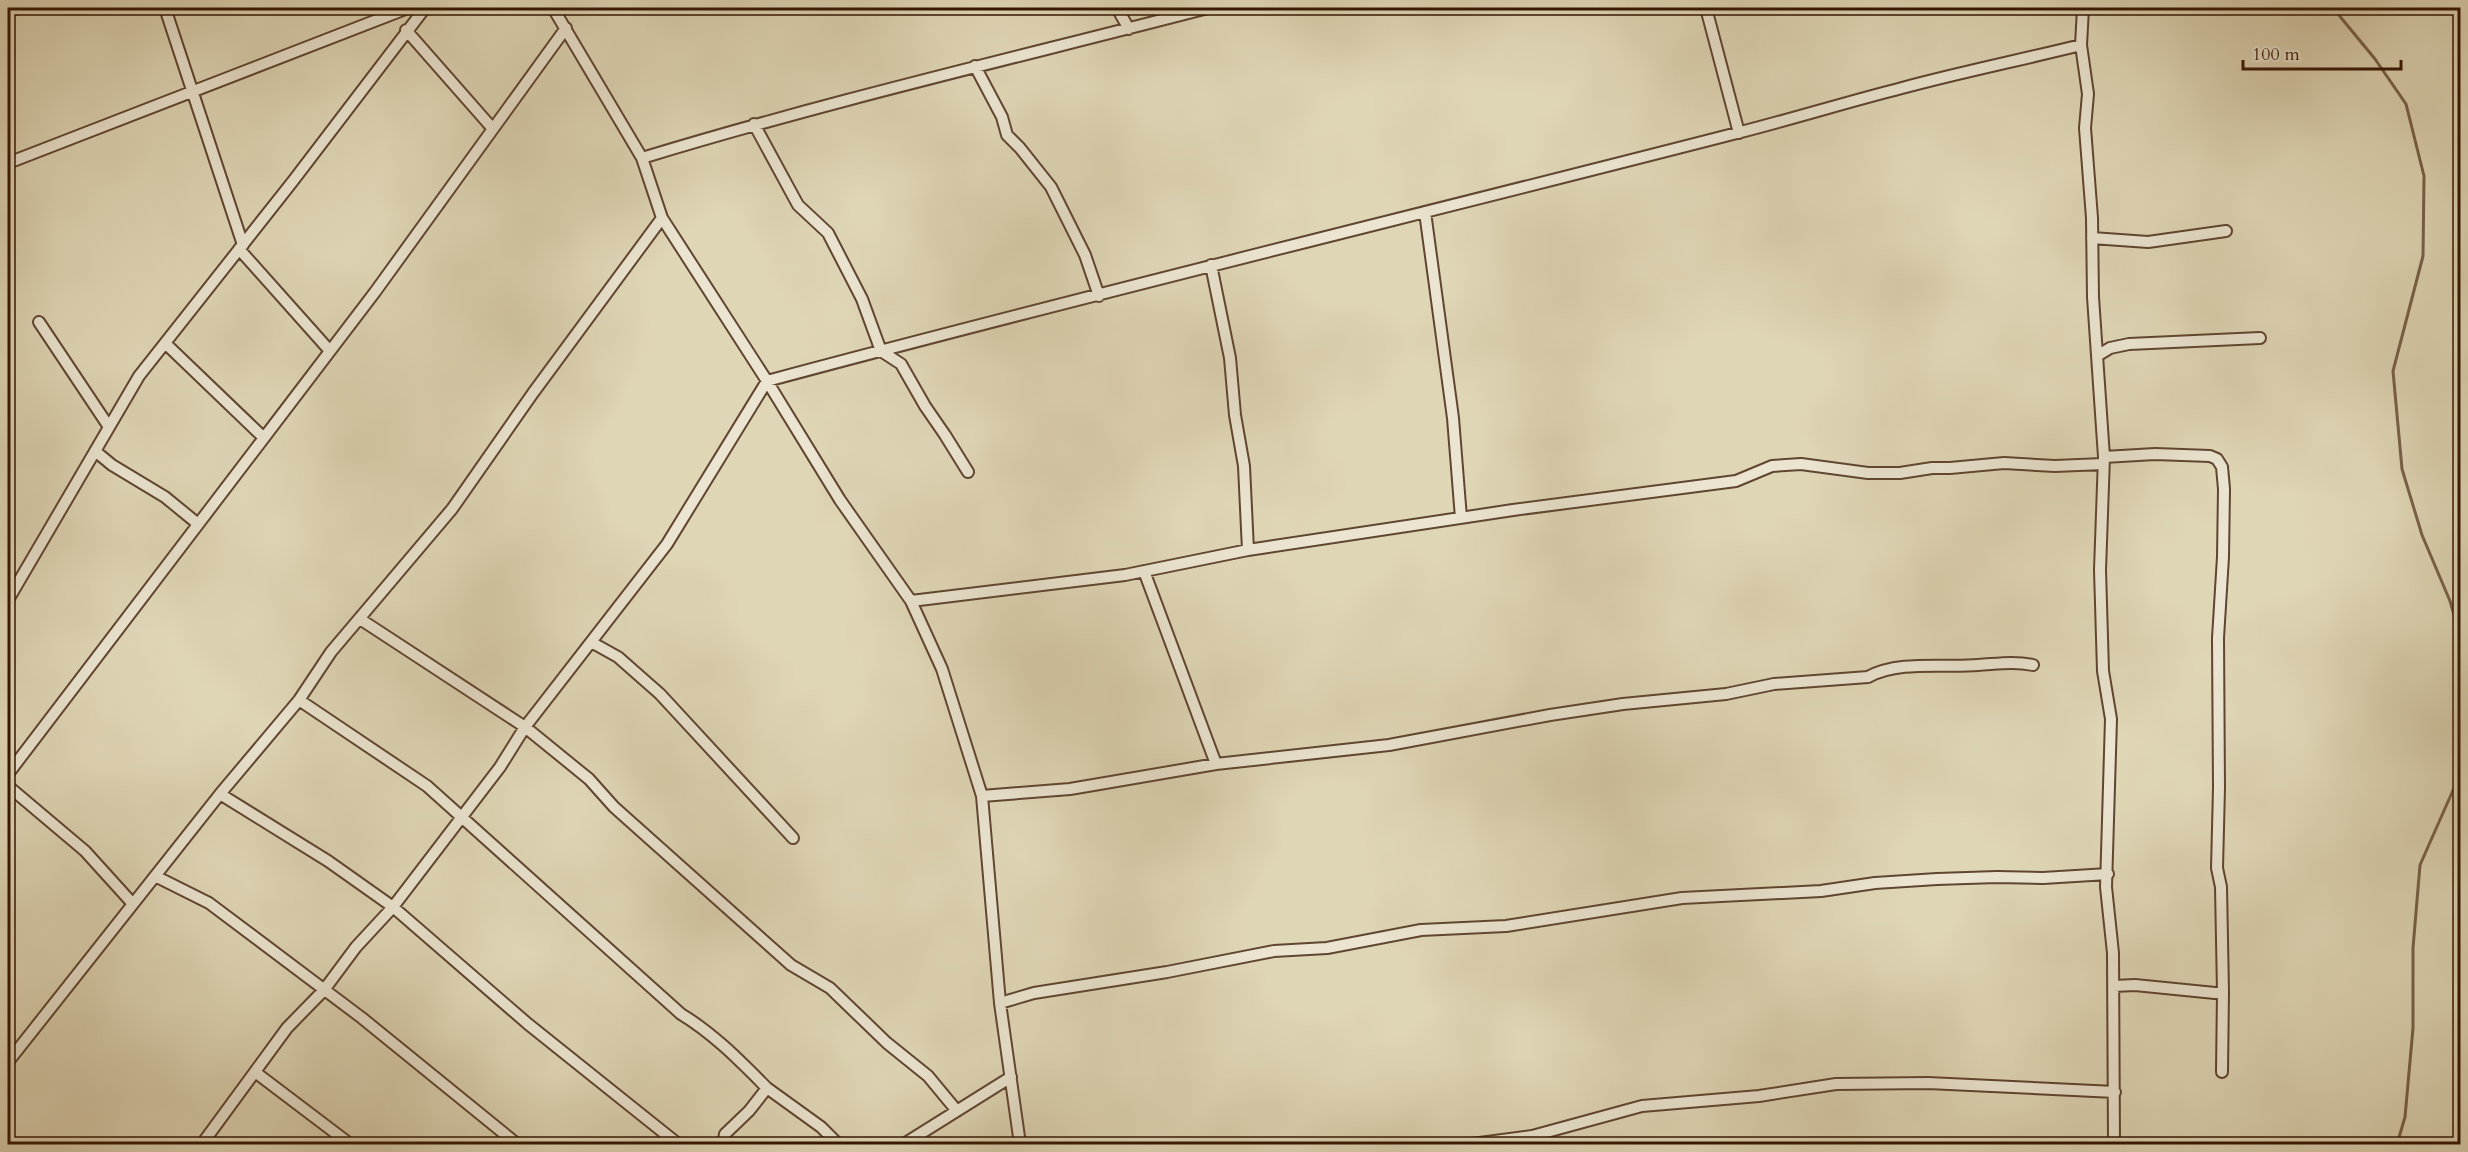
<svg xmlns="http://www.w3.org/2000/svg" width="2468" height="1152" viewBox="0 0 2468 1152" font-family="Cardo,serif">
	<rect width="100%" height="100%" fill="#dfd6b6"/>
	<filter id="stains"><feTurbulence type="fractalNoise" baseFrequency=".00333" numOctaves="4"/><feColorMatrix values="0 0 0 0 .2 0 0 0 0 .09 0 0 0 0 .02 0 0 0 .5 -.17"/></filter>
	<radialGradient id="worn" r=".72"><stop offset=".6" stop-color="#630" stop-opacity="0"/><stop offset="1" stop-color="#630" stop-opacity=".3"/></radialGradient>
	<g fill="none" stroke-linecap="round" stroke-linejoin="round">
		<!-- stream -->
		<path stroke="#78614a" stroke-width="3" d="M2333,8L2375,59L2406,104L2424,176L2423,256L2393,371L2402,469L2422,535L2450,601L2460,636
			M2397,1144L2405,1117L2413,1028V948L2420,865L2458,779L2460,764"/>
		<!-- minor casing -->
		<g stroke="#604530" stroke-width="14">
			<path id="minor" d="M165,8L243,245
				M553,8L642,158L662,218L767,381L840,500L911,601L942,669L982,796L1000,1003L1020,1144
				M1117,8L1129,29
				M1706,8L1739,133
				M2083,8L2081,45L2088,94L2085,128L2092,218L2093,297L2104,457L2100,570L2103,671L2111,719L2106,887L2113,953L2114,1144
				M8,10L20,8
				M406,30L493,129
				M975,66L1002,117L1007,135L1020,148L1051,187L1085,255L1099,296
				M754,124L798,205L828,233L862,299L881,351L901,364L925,406L945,435L968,472
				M642,158C829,101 1019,57 1208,8
				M8,163L408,8
				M1425,212L1453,418L1461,518
				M2092,238L2148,242L2226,231
				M239,249L330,351
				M1211,265L1230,358L1235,415L1244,466L1248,550
				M39,322L109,427
				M165,343L264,438
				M2097,356L2110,348L2129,344L2260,338
				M95,451L112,465L165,497L198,524
				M2104,457L2155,454L2210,456L2217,459L2222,467L2224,489L2223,557L2218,638L2219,788L2217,868L2221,887L2223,992L2215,993L2135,985L2114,986
				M1144,571L1216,764
				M8,600L139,376L293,181L425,8
				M911,601L1125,575L1248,550L1513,510L1736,481L1772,466L1801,464L1868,473H1900L1932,468H1950L2004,463L2055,466L2103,464
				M360,619L525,727L589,779L614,807L791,965L830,988L887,1043L928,1076L957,1111
				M591,642L618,657L660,694L793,838
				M299,700L427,786L681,1014C714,1034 740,1061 767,1088
				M8,774L375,292L566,28
				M8,786L85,851L133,904
				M220,794L328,861L393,907L528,1024L678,1144
				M982,796L1070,789L1216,764L1389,745L1550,715L1623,704L1726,694L1774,684L1868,677C1899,660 1944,668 1978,665C1997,664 2013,661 2033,665
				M155,876L209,903L362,1018L517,1144
				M1000,1003L1034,993L1167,972L1274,951L1327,948L1421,930L1506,926L1682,898L1821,891L1875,883L1937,879L1997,877L2043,878L2108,874
				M8,1062L220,794L299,700L331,652L452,509L533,393L662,218
				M255,1072L350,1144
				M2222,1072L2223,992
				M202,1144L287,1028L324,990L356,947L393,907L500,767L525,727L667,544L767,381C1090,294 1414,216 1737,133C1792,119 1847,102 1902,88C1961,72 2021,60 2081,45
				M723,1144L725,1134L749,1111L767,1088L821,1127L838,1144
				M904,1144L1011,1077
				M1472,1144L1532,1136L1642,1106L1759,1096L1836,1084L1928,1083L2115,1092"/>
		</g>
		<!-- minor -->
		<use href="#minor" stroke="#eae4d0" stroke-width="10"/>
	</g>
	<!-- margin -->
	<rect width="2468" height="1152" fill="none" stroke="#dfd6b6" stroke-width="30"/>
	<rect x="9" y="9" width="2450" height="1134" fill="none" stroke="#351503" stroke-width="3"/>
	<rect x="15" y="15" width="2438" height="1122" fill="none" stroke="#351503" stroke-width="1.5"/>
	<!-- scale -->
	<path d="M2243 60v9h158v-9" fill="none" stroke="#351503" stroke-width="3"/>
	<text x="2252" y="60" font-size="18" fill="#351503" stroke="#eae4d0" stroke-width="4.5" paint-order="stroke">100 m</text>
	<rect width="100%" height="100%" filter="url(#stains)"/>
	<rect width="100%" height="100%" fill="url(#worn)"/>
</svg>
